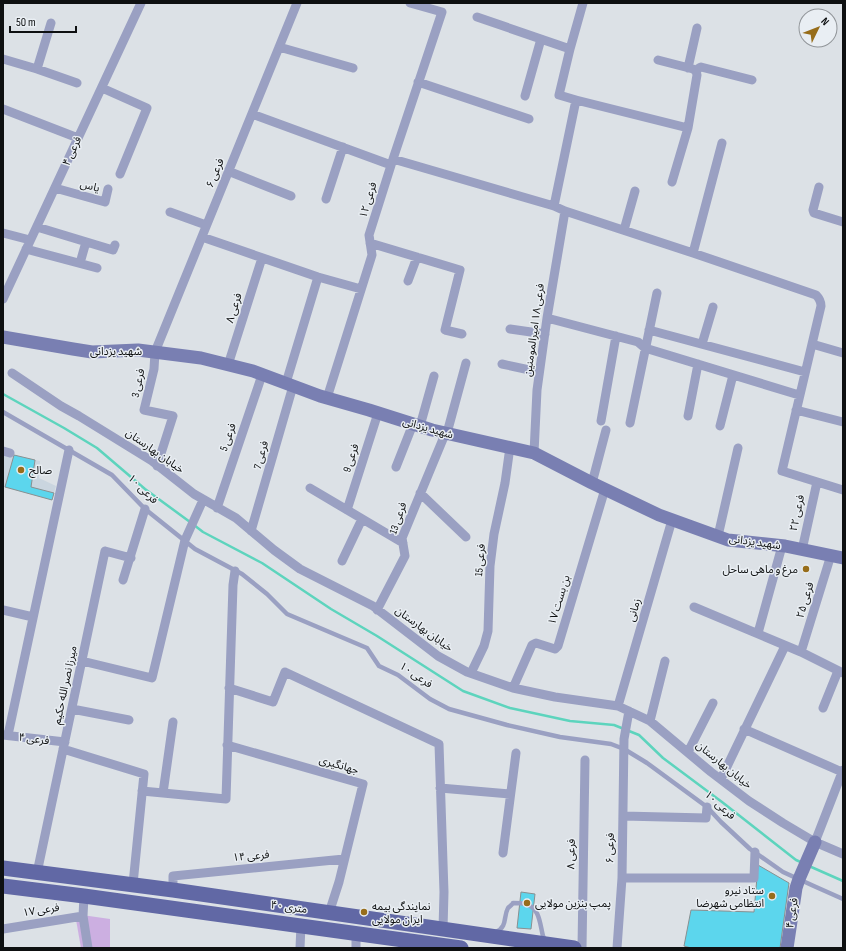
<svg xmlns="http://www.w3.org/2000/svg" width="846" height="951" viewBox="0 0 846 951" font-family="'Sofia Sans Condensed','Noto Sans Arabic',sans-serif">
	<rect width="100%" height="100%" fill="#dce1e6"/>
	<!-- built -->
	<path fill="#cad5df" d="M3,453L40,461L39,478L56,486L52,500L3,487Z"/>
	<!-- green -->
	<path fill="#ccafe1" d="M75,914L110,919V948H81Z"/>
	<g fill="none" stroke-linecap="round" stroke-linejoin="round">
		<!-- stream -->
		<path stroke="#5dd4bd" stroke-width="2.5" d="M3,394L64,428L97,448L145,489L190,522
			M194,525L203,532L262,563L331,609L377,636L463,691L510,708L570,721L614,725L639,735L663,758L722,802L796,860L803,863
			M809,866L843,881"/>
	</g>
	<!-- building -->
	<path fill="#5cd6ed" stroke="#899091" d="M14,455L35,460L31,487L54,493L52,500L5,487Z
		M758,865L789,883L780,948H691L684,946L691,910L754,912Z
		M521,892L535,894L531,929L517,928Z"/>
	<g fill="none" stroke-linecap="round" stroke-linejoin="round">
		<!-- lane -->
		<path stroke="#9aa0c2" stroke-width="4.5" d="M3,412L112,475L145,509L195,549L242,574L267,594L287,614L367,648L379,666L398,675L430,699L449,709L507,725L560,737L611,744L624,749L647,763L707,807L721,822L750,849L783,872L816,887L843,899
			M496,932C508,926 503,917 508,908C509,907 513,904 513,903C517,903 522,903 526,904C540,908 540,925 543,936L545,940"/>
		<!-- street -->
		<path stroke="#9aa0c2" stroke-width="9" d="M477,17L570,49
			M279,47L353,68
			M3,59L37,69L77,83
			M658,60L693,69L696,71L697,75L688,128L672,182
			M688,68L697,28
			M37,69L51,23
			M696,71L699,68L701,67L752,80
			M418,82L529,119
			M102,88L147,108L120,174
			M525,96L541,39
			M576,100L688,128
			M3,109L78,138
			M252,114L391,165
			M393,159L554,206L565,211L693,253L816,295C819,298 821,301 821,306L782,471L843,490
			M228,171L291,196
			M819,187L813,210L814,213L843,222
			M55,188L105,202L108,189
			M326,199L343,147
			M554,206L576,100L559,95L570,49L583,3
			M170,212L206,225
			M37,227L113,250L115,245
			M624,230L635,191
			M3,233L30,240
			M202,237L318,277L361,289
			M370,243L460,270L445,330L462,334
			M26,249L97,268
			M693,253L722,143
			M80,263L86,242
			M408,281L417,257
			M3,299L141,3
			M547,318L638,342L645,348L799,395
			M510,329L545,334
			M649,330L805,372
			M702,344L713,307
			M812,344L843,353
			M502,364L539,372
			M228,365L262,258
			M12,373L61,406L79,416L152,461L194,494L236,518L274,550L300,569L373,606L438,656L467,672L513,688L555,697L618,706L650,721L711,772L749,801L783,823L815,842L843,854
			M286,383L318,277
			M327,398L372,255L369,235L393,159L442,12L410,3
			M796,410L843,422
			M688,416L698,364
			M601,421L616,336
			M630,423L657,293
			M420,426L434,376
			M720,426L733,375
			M3,451L10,453
			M534,453L537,390L547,318L565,211
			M157,466L173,416L144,410L154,369L155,352L297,3
			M396,467L413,424
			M592,483L606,430
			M310,488L403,543
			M420,493L466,537
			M217,508L262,375
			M347,510L378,413
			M251,531L293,386
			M718,536L738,448
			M802,550L817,482
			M342,561L362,519
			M123,580L145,509
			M694,607L801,652L843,673
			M3,610L33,617
			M377,610L405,556L402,538L443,439L447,433L466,363
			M758,633L782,546
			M801,652L831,555
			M82,661L152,678L185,540L203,500
			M471,673L484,646L488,631L490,566L494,534L505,483L510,447
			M229,688L273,702L285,672L439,744L444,892L443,929
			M513,688L532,645L536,643L555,649L558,646L605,489
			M618,706L672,520
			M823,708L838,671
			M72,709L129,720
			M650,721L665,661
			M744,729L842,772
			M3,735L65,742
			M8,735L69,450
			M227,745L363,784L339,882L329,913
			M63,749L144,774L133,884
			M688,752L713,703
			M721,779L785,646
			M440,788L510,794
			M142,791L226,799L233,585L235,571
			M163,793L173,722
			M623,816L706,818L707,807
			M815,842L843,770
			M503,853L516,753
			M37,873L105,551L131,558
			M622,878H754L755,852
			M173,890V876L344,859
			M84,896L83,916L88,948
			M3,929L83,916
			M356,933V948
			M300,948L301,925
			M582,948L585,760
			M617,948L622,878L624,739L629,711"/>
		<!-- secondary -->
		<path stroke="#797fb2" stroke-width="13" d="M3,337L73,349L92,352L138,350L201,358L253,371L320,396L369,410L432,430L534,453L592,483L659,515L728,540L785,546L843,558
			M787,948L796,888L799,879L815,842"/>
		<!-- primary -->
		<path stroke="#6168a5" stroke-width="15" d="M3,868L173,890L574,948
			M3,886L84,896L461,948"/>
	</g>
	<!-- markers -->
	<g fill="#976d1a" stroke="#e9eef3" stroke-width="1.5">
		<circle cx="21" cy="470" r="4"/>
		<circle cx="806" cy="569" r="4"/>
		<circle cx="772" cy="896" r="4"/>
		<circle cx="527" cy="903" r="4"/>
		<circle cx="364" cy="912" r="4"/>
	</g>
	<g text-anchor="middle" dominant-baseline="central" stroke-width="3" stroke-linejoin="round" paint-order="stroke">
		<!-- street labels -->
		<g font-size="11" fill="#0e1011" stroke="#e9eef3">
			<text transform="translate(72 151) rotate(-65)">فرعی ۴</text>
			<text transform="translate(215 173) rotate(-68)">فرعی ۶</text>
			<text transform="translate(90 186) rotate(15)">یاس</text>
			<text transform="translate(368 200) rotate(-73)">فرعی ۱۲</text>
			<text transform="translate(234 308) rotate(-73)">فرعی ۸</text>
			<text transform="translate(534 330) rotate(-82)">فرعی ۱۸ امیرالمومنین</text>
			<text x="116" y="351">شهید یزدانی</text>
			<text transform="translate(138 383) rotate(-78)">فرعی 3</text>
			<text transform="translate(428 428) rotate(16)">شهید یزدانی</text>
			<text transform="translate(228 437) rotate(-71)">فرعی 5</text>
			<text transform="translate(155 451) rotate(35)">خیابان بهارستان</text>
			<text transform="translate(261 455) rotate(-74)">فرعی 7</text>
			<text transform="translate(351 458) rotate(-72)">فرعی 9</text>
			<text transform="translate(143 489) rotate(44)">فرعی ۱۰</text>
			<text transform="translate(797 513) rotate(-78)">فرعی ۲۲</text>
			<text transform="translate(398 518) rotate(-71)">فرعی 13</text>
			<text transform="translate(755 542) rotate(8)">شهید یزدانی</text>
			<text transform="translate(480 560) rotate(-85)">فرعی 15</text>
			<text transform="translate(559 600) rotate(-73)">بن بست ۱۷</text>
			<text transform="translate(805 600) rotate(-73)">فرعی ۲۵</text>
			<text transform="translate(634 610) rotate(-74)">زمانی</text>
			<text transform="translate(424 629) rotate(36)">خیابان بهارستان</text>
			<text transform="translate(416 675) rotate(34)">فرعی ۱۰</text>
			<text transform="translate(65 685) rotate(-78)">میرزا نصر الله حکیم</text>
			<text transform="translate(34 739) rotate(7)">فرعی ۴</text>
			<text transform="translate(339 765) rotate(16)">جهانگیری</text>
			<text transform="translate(724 765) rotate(39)">خیابان بهارستان</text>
			<text transform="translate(720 805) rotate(42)">فرعی ۱۰</text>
			<text transform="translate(610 848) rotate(-89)">فرعی ۶</text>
			<text transform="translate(571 854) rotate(-89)">فرعی ۸</text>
			<text transform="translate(251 856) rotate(-5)">فرعی ۱۴</text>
			<text transform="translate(289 907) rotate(8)">۴۰ متری</text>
			<text transform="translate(41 910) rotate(-9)">فرعی ۱۷</text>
			<text transform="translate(792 913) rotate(-81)">فرعی ۴</text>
		</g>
		<!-- poi labels -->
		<g font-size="11" fill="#0e1011" stroke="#e9eef3" text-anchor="start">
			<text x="29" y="470">صالح</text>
			<text x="798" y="569" text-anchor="end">مرغ و ماهی ساحل</text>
			<text x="764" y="890" text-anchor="end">ستاد نیرو<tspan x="764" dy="13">انتظامی شهرضا</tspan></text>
			<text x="535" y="903">پمپ بنزین مولایی</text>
			<text x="372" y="906">نمایندگی بیمه<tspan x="372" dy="13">ایران مولایی</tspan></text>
		</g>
	</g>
	<!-- border -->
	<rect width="846" height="951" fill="none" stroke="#0e1011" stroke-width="8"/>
	<!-- north arrow -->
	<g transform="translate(818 28) rotate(47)"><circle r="19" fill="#e9eef3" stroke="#919599"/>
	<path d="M0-3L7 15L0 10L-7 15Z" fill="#976d1a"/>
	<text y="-6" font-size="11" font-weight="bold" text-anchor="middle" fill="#0e1011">N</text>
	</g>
	<!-- scale -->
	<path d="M10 26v6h66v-6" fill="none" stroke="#0e1011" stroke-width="2"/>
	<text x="16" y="26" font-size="12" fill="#0e1011" stroke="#e9eef3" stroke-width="3" paint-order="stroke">50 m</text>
</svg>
